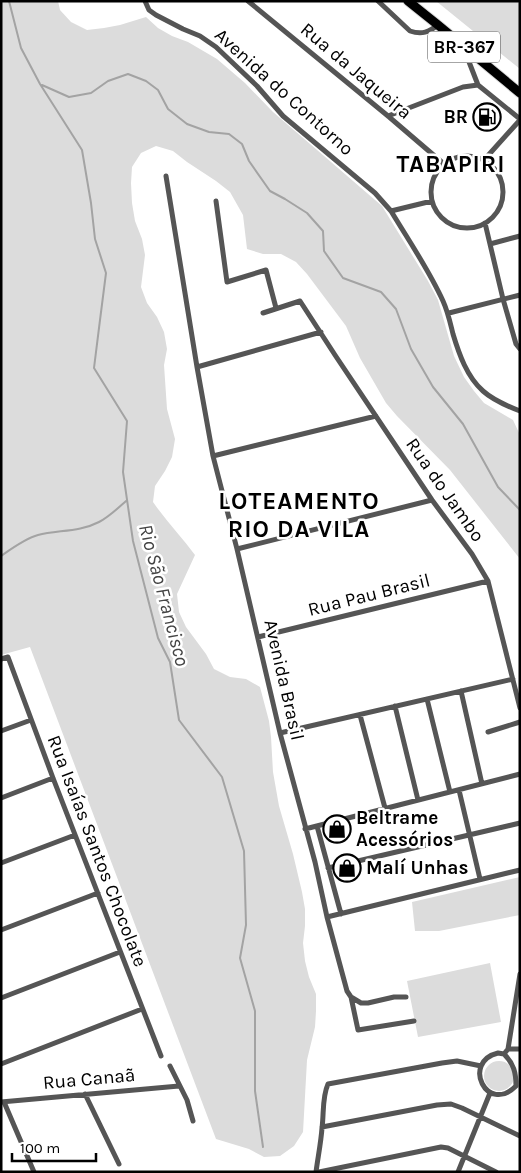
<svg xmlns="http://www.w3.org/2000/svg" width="521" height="1173" viewBox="0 0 521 1173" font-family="Karla,sans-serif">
	<rect width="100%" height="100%" fill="#fff"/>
	<!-- green -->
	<path fill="#dcdcdc" d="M1,1H58L60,10L71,22L87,30L104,28L120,25L146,17L158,28L172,36L188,42L217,59L245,83L273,112L382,206L428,281L438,300L454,356L464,377L474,391L484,403L513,420L520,435V559L450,470L397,416L386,403L360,358L346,326L307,274L296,262L281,254H263L247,249L243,215L230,192L216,181L187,162L173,151L156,146L141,153L132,167L131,183L132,203L135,221L142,239L145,255L141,287L147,303L157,317L164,332L167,349L164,365L167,409L175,439L172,457L165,471L155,486L153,502C166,521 182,537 195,555L177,594L179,612L186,627L206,654L214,669L230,677L246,679L260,687L269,721L271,737L273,772L279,806L293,854L302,892L305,909V926L303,943L305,961L309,977L316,994V1011L315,1027L307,1060L303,1132L294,1146L280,1156L264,1157L249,1149L216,1139L30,647L1,655Z
		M436,1H517L520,4V69Z
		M520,877V915L439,931H415L412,902Z
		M490,963L501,1022L418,1037L407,981Z
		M484 1076a15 15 0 1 1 30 0a15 15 0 1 1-30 0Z"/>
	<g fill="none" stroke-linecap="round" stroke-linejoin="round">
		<!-- stream -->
		<path stroke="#a3a3a3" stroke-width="2" d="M9,1L21,48L40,84L82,150L91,203L95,239L106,273L100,320L94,368L127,421L123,472L133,541L158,638L170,662L179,720L222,777L244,851L246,925L240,958L255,1011V1091L263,1147
			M42,85L69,97L91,93L108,81L128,74L146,81L158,90L168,109L187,124L209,132L229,134L242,144L249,161L270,191L285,199L307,213L323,231L324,251L343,278L381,292L396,309L411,349L433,387L463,424L498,487L520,510
			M1,556C11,549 26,538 38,535C58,530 80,532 99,522C109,517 118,508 126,501"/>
		<!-- primary casing -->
		<g stroke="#dbdbdb" stroke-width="11">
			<path id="primary" d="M408,1L438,25L520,93"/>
		</g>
		<!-- street -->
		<path stroke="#555" stroke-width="5" d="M145,1L149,10L156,15L183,29L200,36L216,47L257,86L283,116L375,193L391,211C409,241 429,270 443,301C448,312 450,322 453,334C459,354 467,377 483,391C493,400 507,406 520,411
			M248,1L388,116L444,164
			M378,1L410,31C422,35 429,32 438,25
			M464,49L478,85L520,119
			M388,116L463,87L478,85
			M431 192a36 36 0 1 1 72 0a36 36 0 1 1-72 0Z
			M484,160L520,120
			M166,176L197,367L213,456L237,549L280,733L315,862L327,917L347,991L351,997L358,1030L414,1021
			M216,201L227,282L266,270L276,308
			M391,211L432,201
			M485,223L503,299L516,344L520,349
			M490,244L520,236
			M263,313L300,301L335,355L432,500L472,554L488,581L520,708
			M449,313L520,295
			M197,367L321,332
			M213,456L376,416
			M237,549L432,500
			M258,637L488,581
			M1,659L8,657L53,778L161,1056
			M461,691L482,784
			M427,699L450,792
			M395,706L418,800
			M360,715L385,808
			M1,731L31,720
			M488,732L520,722
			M280,733L513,679
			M459,790L480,879
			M1,798L53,778
			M317,826L341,914
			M305,829L520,774
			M1,863L75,835
			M328,868L520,823
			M327,917L520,870
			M1,930L98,893
			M351,997L361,1003H368L394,997H406
			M1,998L120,952
			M508,1049H520
			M498,1053L504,1054C514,1064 516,1073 516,1086C487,1115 461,1062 498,1053Z
			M504,1054L508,1049L520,974
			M1,1064L142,1009
			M170,1066L187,1100L193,1121
			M85,1094L119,1164
			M1,1102L179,1086
			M4,1102L34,1172
			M322,1127L437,1105L451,1104L462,1108L520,1136
			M316,1172C318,1157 321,1142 322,1128C324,1113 322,1097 328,1084L442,1063L457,1061L481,1066
			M319,1172L441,1147L448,1148L496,1172
			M458,1172L490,1093"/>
		<!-- primary -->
		<use href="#primary" stroke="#000" stroke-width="9"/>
	</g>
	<!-- icons -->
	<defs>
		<g id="fuel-ring" transform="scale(1.4375)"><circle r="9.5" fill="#fff" stroke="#000" stroke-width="1.5"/><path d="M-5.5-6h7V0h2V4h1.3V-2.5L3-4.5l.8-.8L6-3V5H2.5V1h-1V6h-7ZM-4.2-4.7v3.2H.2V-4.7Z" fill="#000"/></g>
		<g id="shop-ring" transform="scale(1.4375)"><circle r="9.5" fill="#fff" stroke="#000" stroke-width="1.5"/><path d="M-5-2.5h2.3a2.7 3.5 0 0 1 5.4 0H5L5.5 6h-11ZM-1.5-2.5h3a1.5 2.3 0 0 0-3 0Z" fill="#000"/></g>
	</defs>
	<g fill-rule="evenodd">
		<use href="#fuel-ring" x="487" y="117"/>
		<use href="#shop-ring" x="337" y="829"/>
		<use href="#shop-ring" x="347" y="868"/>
	</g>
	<g text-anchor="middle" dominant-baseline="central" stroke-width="5" stroke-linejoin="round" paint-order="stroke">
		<!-- shield labels -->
		<rect fill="#fff" stroke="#4c4c4c" stroke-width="1" x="428" y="31.5" width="72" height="31" rx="4"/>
		<g font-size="18" font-weight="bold" fill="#000">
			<text x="464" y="47">BR-367</text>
		</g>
		<!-- street labels -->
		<g font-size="19" fill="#000" stroke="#fff">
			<text transform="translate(356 71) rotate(40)">Rua da Jaqueira</text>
			<text transform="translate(284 92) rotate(42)">Avenida do Contorno</text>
			<text transform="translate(445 490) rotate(55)">Rua do Jambo</text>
			<text transform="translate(369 595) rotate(-14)">Rua Pau Brasil</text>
			<text transform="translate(284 680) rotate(77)">Avenida Brasil</text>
			<text transform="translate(97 851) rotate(69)">Rua Isaías Santos Chocolate</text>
			<text transform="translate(89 1079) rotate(-5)">Rua Canaã</text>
		</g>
		<!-- poi labels -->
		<g font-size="19" font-weight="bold" fill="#000" stroke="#fff" text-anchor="start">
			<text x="468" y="117" text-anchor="end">BR</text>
			<text x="356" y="818">Beltrame<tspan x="356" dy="22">Acessórios</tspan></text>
			<text x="366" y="868">Malí Unhas</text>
		</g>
		<!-- water labels -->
		<g font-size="20" font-style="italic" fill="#444" stroke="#fff">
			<text transform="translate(164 595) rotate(75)">Rio São Francisco</text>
		</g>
		<!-- district labels -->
		<g font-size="24" font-weight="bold" letter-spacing="1" fill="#000" stroke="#fff">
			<text x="451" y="164">TABAPIRI</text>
			<text x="299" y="501">LOTEAMENTO<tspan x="299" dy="28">RIO DA VILA</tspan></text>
		</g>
	</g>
	<!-- border -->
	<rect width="521" height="1173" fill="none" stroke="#000000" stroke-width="5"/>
	<!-- scale -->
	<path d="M12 1153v8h84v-8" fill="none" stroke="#000000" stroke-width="2.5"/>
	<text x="20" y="1153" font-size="15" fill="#000000" stroke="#ffffff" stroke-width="4" paint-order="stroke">100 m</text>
</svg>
